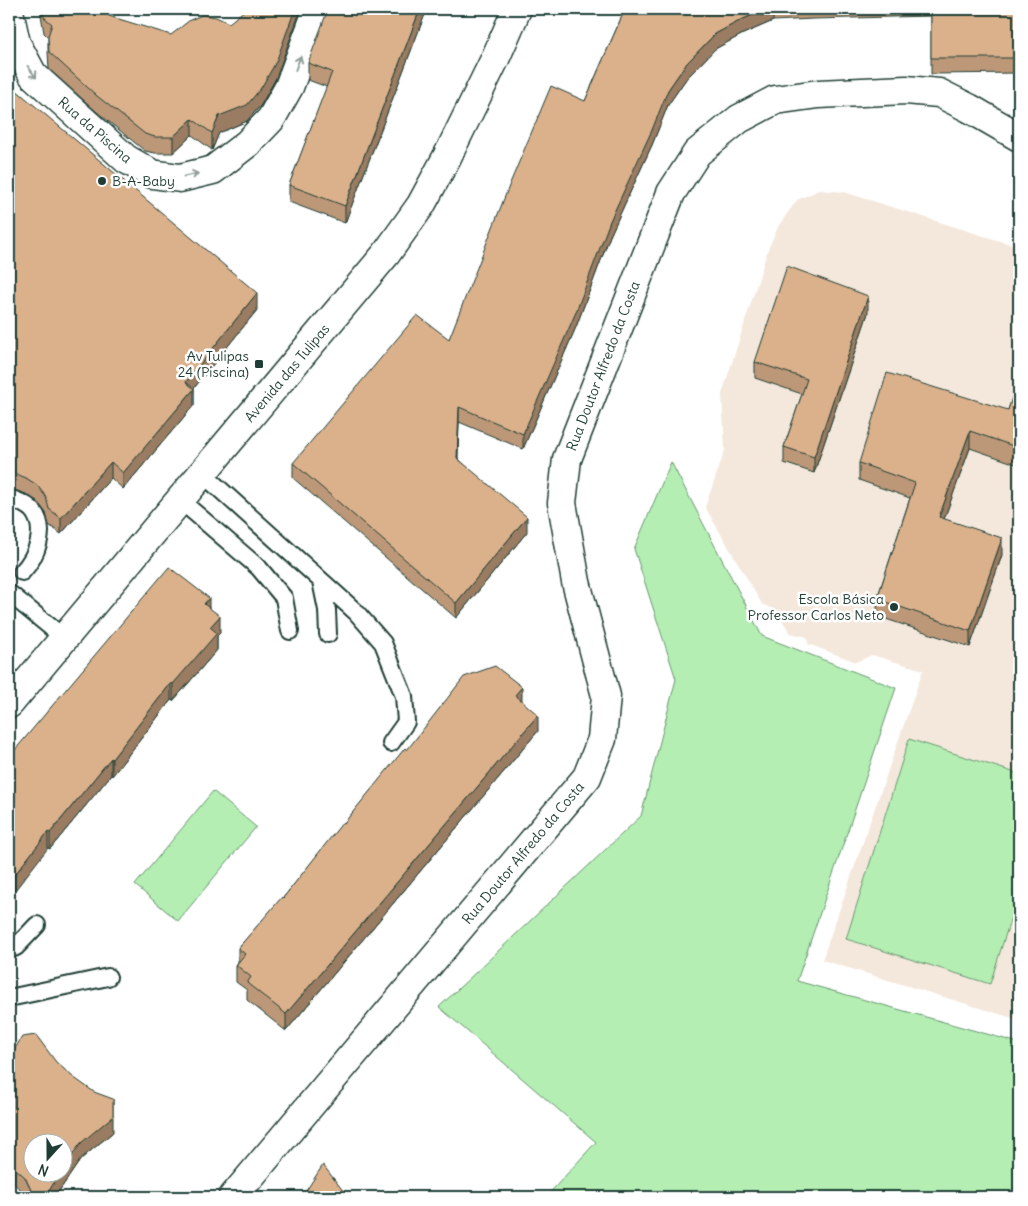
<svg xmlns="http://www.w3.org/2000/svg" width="1028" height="1206" viewBox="0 0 1028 1206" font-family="Delius,sans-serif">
	<rect width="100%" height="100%" fill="#fff"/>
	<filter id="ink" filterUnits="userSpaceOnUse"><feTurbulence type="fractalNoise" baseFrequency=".02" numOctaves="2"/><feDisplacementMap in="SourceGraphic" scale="10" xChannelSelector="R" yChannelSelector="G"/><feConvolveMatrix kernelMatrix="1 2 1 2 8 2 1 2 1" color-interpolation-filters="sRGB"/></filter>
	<g filter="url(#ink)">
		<!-- built -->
		<path fill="#f4e8dc" d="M819,190L844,192L1019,247V1020L822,960L923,670L872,655L856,662L808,644L807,637L790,633L776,610L762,604L705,507L725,450L722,394L768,249L779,225L797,200Z"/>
		<!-- green -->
		<path fill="#b4eeb2" stroke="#6a9673" d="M671,462L762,636L896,688L797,981L1019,1043V1197H546L596,1142L439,1007L641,816L676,679L634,549Z
			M909,739L1019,774V892L990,984L846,939Z
			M213,791L256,827L178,921L135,885Z"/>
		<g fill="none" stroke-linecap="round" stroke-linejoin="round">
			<!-- service casing -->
			<g stroke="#1f3d34" stroke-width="20">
				<path id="service" d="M203,474L356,612L383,643L404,696L406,722L391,743
					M9,498C17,501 27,504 33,511C48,530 36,557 22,572
					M180,500L259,568L284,598L290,631
					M321,581L327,610L328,634
					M9,593L64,638
					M9,950L16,947L37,925
					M9,998L108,977"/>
			</g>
			<!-- minor casing -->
			<g stroke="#1f3d34" stroke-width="31">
				<path id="minor" d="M9,11L16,43L33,75L126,159L152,174L180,178L213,170L248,143L271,119L289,87L318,9
					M233,1197L587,777L602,739L606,696L576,582L562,503L567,459L671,193L697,153L739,119L775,100L818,94L906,90L939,93L969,108L1019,137"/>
			</g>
			<!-- tertiary casing -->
			<g stroke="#1f3d34" stroke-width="31">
				<path id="tertiary" d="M9,704L386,254L421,205L447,157L495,59L517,9"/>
			</g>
			<!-- service -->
			<use href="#service" stroke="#fff" stroke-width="16"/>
			<!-- minor -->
			<use href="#minor" stroke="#fff" stroke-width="28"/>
			<!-- tertiary -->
			<use href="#tertiary" stroke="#fff" stroke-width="28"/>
		</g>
		<!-- wall -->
		<path fill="#bc9878" stroke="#1f3d34" d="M40,9H81L80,11L109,16L276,78L261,105L247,121L219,133L212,150L192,135L173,153H155L145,151L97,112L49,69L48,52V37L44,33Z
			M427,9L345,223L289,202V185L327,87L308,80V63Z
			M625,9H1019V73L931,74V16L813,19L773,21L743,34L715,49L686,79L668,105L652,145L610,236L576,327L523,449L459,422L458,458L527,532L456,618L293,478V463L449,339L585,101Z
			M9,84L257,310L194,388V405L123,489L111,478L61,534L49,525L46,513L37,501L26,494L12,489H9Z
			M868,313L814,473L784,463V447L802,394L755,378V362Z
			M1019,377V465L970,448L944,519L1002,555L970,647L877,616V599L910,498L859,480V463L1008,410Z
			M209,608L220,633L217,636V650L173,701L171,700L112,776L111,775L50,849L48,848L9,757Z
			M522,700L538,731L286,1031L247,1000V990L236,982V965L238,962V948L283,898L344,823L407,750Z
			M9,1058L56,1062L113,1132L81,1159L55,1197H26L25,1194L9,1179Z"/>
		<!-- shaded-wall -->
		<path fill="#997c62" stroke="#1f3d34" d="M76,9H81L76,27Z
			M295,9H301L276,78L261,105L247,121L219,133L212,150V133L219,116Z
			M420,9H427L345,223V206Z
			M767,9H773V21L743,34L715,49L686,79L668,105L652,145L610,236L576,327L523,449V434L610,221L668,90L686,64L715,34L743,19Z
			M192,119V135L173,153V137Z
			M257,293V310L186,398V382Z
			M868,296V313L814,473V457Z
			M194,389V405L123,489V473Z
			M459,407V422L457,473V458Z
			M970,431V448L939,533V517Z
			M111,462V478L61,534V518Z
			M527,517V532L456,618V603Z
			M1002,538V555L970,647V631Z
			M209,598V615L204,604Z
			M220,616V633L217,636V650L173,701V684L210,627Z
			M171,683V700L112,776V759Z
			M522,687V703L515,695Z
			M538,715V731L286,1031V1014Z
			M111,758V775L50,849V833Z
			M48,832V848L9,898V882Z
			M113,1099V1132L81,1159L55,1197H49V1191L56,1178L59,1174H62V1169Z"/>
		<!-- building -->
		<path fill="#dbb18c" stroke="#1f3d34" d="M42,9H76V11L106,12L109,16L171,35L190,20L202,15L216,17L229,23L246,9H295L276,62L261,88L247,105L219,116L212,133L192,119L173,137H155L145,134L97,96L49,52L48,36L52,24L44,17Z
			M328,9H420L345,206L289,185L332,72L308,63Z
			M625,9H767L743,19L715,34L686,64L668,90L652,130L610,221L576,312L523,434L459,407L457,458L527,517L456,603L293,463L417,315L449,339L511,181L551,86L585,101Z
			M931,9H1019V58H931Z
			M9,84L257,293L186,382L194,389L123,473L111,462L61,518L49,509L46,497L37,485L26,478L12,472L9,473Z
			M787,266L868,296L814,457L784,447L807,379L755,362Z
			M887,373L1008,410L1019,377V448L970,431L939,517L1002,538L970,631L877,599L915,483L859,463Z
			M169,567L209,598L204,604L220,616L210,627L217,633L173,684L171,683L112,759L111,758L50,833L48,832L9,882V757Z
			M495,666L522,687L515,695L538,715L286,1014L247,983L251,977L236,965L245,954L238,948L282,897L283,898L343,822L344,823L405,748L407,750L464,677Z
			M36,1035L56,1062L73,1077L94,1092L113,1099V1116L81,1143L62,1169V1144H32V1174H59L49,1191L32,1192L25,1177L9,1163V1058L22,1037Z
			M323,1165L348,1197H302Z"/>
		<!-- one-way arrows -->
		<defs><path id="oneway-shaft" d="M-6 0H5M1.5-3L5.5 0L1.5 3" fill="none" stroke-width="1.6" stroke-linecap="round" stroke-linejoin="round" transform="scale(1.25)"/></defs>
		<g stroke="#8f9e9a">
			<use href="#oneway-shaft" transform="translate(298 63) rotate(-69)"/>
			<use href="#oneway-shaft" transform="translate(32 72) rotate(54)"/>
			<use href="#oneway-shaft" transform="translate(191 175) rotate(-12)"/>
		</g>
	</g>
	<!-- markers -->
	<g fill="#1f3d34" stroke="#fff" stroke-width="2">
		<circle cx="102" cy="181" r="5"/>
		<rect x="254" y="359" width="10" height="10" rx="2.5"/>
		<circle cx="894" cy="607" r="5"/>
	</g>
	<g text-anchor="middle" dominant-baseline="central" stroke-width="5" stroke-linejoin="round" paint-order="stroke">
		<!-- street labels -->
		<g font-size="14" fill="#1f3d34" stroke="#fff">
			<text transform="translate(95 130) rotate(41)">Rua da Piscina</text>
			<text transform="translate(603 366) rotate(-69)">Rua Doutor Alfredo da Costa</text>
			<text transform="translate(287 373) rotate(-50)">Avenida das Tulipas</text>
			<text transform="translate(523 853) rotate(-50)">Rua Doutor Alfredo da Costa</text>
		</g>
		<!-- poi labels -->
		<g font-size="14" fill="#1f3d34" stroke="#fff" text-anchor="end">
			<text x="112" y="181" text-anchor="start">B-A-Baby</text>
			<text x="249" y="356">Av Tulipas<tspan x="249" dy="16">24 (Piscina)</tspan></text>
			<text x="884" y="599">Escola Básica<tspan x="884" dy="16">Professor Carlos Neto</tspan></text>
		</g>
	</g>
	<!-- margin -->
	<rect width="1028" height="1206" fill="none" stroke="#fff" stroke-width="30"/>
	<rect x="15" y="15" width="998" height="1176" fill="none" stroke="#1f3d34" stroke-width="2" filter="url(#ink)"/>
	<!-- north arrow -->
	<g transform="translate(48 1158) rotate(201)"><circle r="24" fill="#ffffff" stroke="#a5b1ae"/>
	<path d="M0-4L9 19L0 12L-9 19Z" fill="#1f3d34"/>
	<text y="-8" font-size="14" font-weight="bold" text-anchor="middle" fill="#1f3d34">N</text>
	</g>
</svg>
